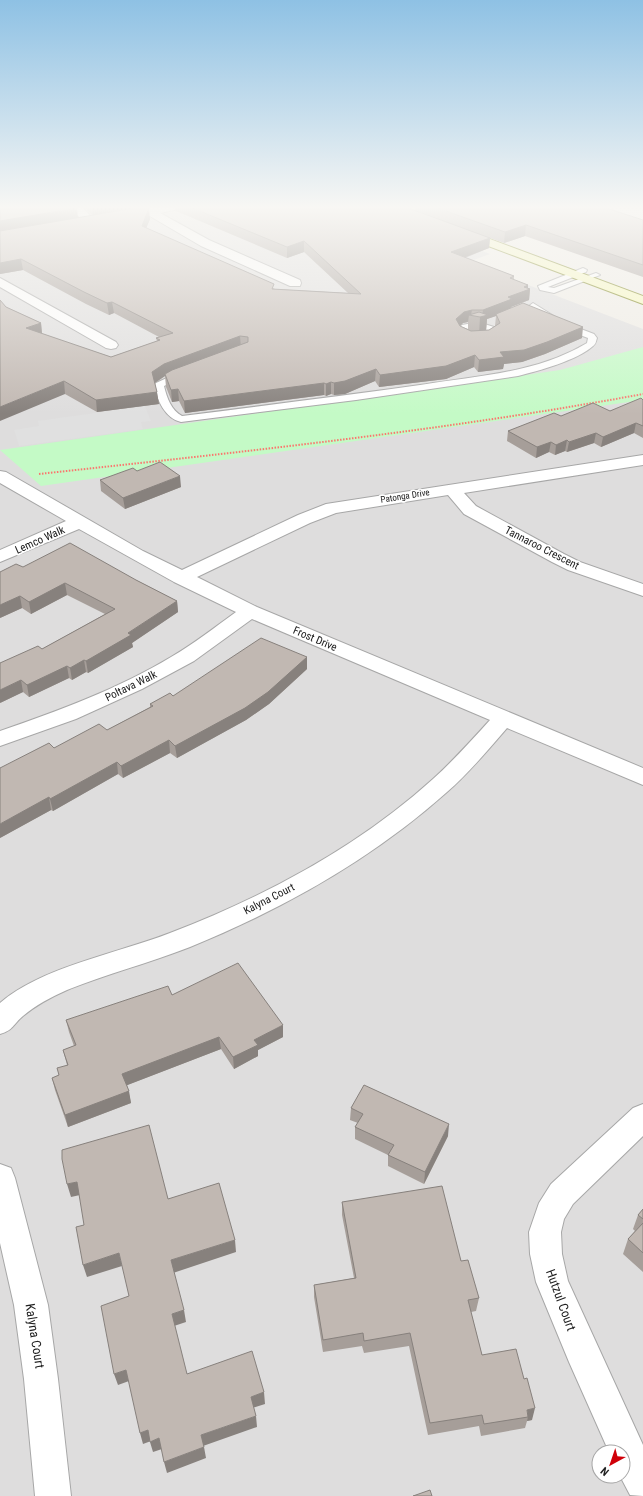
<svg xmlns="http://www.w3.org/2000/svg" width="643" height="1496" viewBox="0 0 643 1496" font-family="'Roboto Condensed',sans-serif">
	<rect width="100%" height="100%" fill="#f0ede6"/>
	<!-- residential -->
	<path fill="#dedddd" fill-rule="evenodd" d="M0,205H358L490,254L468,262L643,329V1496H0ZM599,1452H623V1476H599Z"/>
	<!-- park -->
	<path fill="#c4fac6" d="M643,347V400L41,486L0,450L560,370Z"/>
	<!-- parking -->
	<path fill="#e0e0e0" d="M145,406L151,421L141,422L143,429L19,446L14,430L39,426L38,421Z"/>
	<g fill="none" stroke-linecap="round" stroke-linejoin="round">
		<!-- lane casing -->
		<g stroke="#a7a7a7" stroke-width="2">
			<path id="lane" d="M583,268L587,270L586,272L548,287L554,288L596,273L600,275L554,293L540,290L538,286Z
				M533,303L565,323L594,334L597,338C596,341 596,344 593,346C578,360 538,371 518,376L356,400L181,422C165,418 157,400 154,385L156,383L180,372H186L188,374L186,376L164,386C167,398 171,410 182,416C262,406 341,396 420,385C477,376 537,373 587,343L588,338L559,327L530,308L529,306Z
				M478,322L494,327L497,334C487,346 465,344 456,332L462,325ZM478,328L487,331L488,333C480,338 472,337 465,332L469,329Z"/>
		</g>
		<!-- street casing -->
		<g stroke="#a7a7a7" stroke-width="2">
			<path id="street" d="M68,205H80L96,222L94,224H86Z
				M166,205H189L187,207L160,213L209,240L300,280L301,283L300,286H290L201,246L148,215L121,220L117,219L115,217L117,215L121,214Z
				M0,278L116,342L118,345L116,348L111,349L106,348L0,287Z
				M643,455V465L464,493L476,506L564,554L580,562L643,584V596L568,570L552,562L464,514L448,495L336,513L310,523L197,577L257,607L643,768V785L507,728C488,750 469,773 447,792C372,859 283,909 190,947C149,963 107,974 67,990C51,997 36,1005 23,1016C13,1024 14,1030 0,1034V1003C41,967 119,953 170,933C264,897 358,847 433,779C453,761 471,741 490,720L252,619L194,661L142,689L76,719L0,746V731C58,711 118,689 171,657C194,644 215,627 236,612L174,582L79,529L0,562V550L66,521L0,483V471L6,472L143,551L182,570L298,515L326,504Z
				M643,1104V1136L573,1204L564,1219L561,1232L562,1254L568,1281L643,1445V1496L630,1495L620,1476H623V1452H609L569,1362L536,1282L530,1254L529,1232L539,1203L551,1184L633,1108Z
				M0,1164L11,1168L15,1178L48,1305L58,1379L71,1496H35L24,1379L14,1305L0,1243Z"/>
		</g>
		<!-- secondary casing -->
		<g stroke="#717905" stroke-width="2">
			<path id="secondary" d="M397,205H414L447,217L449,219L447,221H439L399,207Z
				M463,229L643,296V304L459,235L457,233L459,231Z"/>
		</g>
		<!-- path -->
		<path stroke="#fa766e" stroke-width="2" stroke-dasharray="1.5 1.5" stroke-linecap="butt" d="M39,474C241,452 443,431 643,394"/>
		<!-- lane -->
		<use href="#lane" fill="#fff" fill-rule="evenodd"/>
		<!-- street -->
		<use href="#street" fill="#fff" fill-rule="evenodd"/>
		<!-- secondary -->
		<use href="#secondary" fill="#f9fabb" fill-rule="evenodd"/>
	</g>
	<!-- wall -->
	<path fill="#a69e99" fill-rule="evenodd" d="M0,205L78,218L92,215L82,205H155L146,206L150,219L146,228L275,289L348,293L304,252L287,258L176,211L175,205H400L415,210V205H597L643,220V277L525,236L504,243L490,238L489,248L465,258L514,276V280L528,285V288L530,289L529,300L511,307V308L582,338L545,354L522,362L504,364L503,369L478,372L474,367L446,379L379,387L375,381L345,394L334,395L331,394L326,396L324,395L185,413L179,401L172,402L166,387L165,376L155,383L159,404L97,412L65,394L6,307L41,323L42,334L111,357L157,341L156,338L159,337L114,313L109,315L86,304L23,270L0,274ZM496,316L495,326L489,330H486L487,319ZM468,322V329L460,326L463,323Z
		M643,400V438L634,433L601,447L594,443L567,452L565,451L555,455L549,452L536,458L507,441L508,431L561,416L610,411Z
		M100,480L181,487L125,509L101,491Z
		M23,567L136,580L177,601L178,612L132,643L133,647L88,673L86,672L72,680L69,678L29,697L23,692L0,703L42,649L105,614L67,595L31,614L22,608L0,618Z
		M307,669L269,704L246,720L177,758L170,753L123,778L118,774L53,811L51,810L0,838L54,748L107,730L150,707V704L173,696Z
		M172,995L283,1037L258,1050V1056L234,1069L221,1049L127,1085L131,1103L68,1127L55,1090L52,1078L59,1075L67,1065L63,1050L74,1046L69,1032L66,1020Z
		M351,1108L448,1136L424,1184L388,1166V1155L355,1139V1127L358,1123L350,1120Z
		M342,1202L461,1261L479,1298L476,1311L471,1312L482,1355L532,1420L527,1421L525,1428L481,1436L479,1426L428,1435L409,1346L364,1353L362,1346L323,1352L314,1297V1285L354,1278L342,1215Z
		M643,1209V1272L623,1254L628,1239L635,1231L633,1229L638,1215Z"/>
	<!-- shaded-wall -->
	<path fill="#87817d" d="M91,205H155L93,215Z
		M77,208L78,218L0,231V221Z
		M149,208L150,219L143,236L142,226Z
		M526,225L525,236L504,243L505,232Z
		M490,238L489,248L450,263L451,252Z
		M304,241V252L287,258V247Z
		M21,259L23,270L0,274V263Z
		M528,285V289H530L529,300L511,307L510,310L496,314V316L487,319L486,332L479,335L480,317H482L483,310L508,297L524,287Z
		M112,302L114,313L109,315L107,303Z
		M472,310L471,315H469L468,322L463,323L455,331L456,319L464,312Z
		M41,323L42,334L26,328Z
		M583,327L582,338L545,354L522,362L504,364L503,369L478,372L479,360L500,352Z
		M240,336L241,348L165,374V376L153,384L152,372L164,364Z
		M475,355L474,367L446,379L379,387L380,375Z
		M376,369L375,381L345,394L334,395V383Z
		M64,381L65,394L0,421V407Z
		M331,382V394L326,396V384Z
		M324,383V395L185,413L184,401Z
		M178,389L179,401L172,402L171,390Z
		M157,392L159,404L97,412L96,400Z
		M636,423L634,433L601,447L603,437Z
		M596,433L594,443L567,452L569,442Z
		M567,440L565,451L555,455L556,445Z
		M551,442L549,452L536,458L537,447Z
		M180,476L181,487L125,509L123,498Z
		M65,583L67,595L31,614L29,602Z
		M20,596L22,608L0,618V605Z
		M177,601L178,612L132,643L133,647L88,673L86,661Z
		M307,657V669L269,704L246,720L177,758L175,746Z
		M84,660L86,672L72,680L70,668Z
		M67,666L69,678L29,697L27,685Z
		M21,680L23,692L0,703V690Z
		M169,740L170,753L123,778L121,766Z
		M117,762L118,774L53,811L50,799Z
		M49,797L51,810L0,838V824Z
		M283,1025V1037L258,1050V1056L234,1069L233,1057L254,1040Z
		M219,1037L221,1049L125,1086L122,1074Z
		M129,1091L131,1103L68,1127L65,1115Z
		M449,1124L448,1136L424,1184L425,1172Z
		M77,1182L80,1195L71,1197L67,1184Z
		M235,1240L236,1252L173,1273L171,1260Z
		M119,1253L122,1266L87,1277L83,1265Z
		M184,1310L186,1322L174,1326L172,1314Z
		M126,1370L129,1381L118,1385L114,1374Z
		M264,1392L265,1404L252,1408L251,1397Z
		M535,1408L532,1420L527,1421L528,1417L527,1410Z
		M256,1416L257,1427L203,1446L201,1435Z
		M148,1430L151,1441L143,1444L140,1433Z
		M159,1438L162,1449L153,1452L150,1442Z
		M204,1447L206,1458L167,1473L164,1462Z"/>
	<!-- building -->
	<path fill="#c1b8b2" stroke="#87817d" d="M0,205H74L77,208L0,221Z
		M185,205H400L490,238L451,252L514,276L510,278L528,285L524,287L530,289L508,297L512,299L483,310H472L464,312L456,319L460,326L471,331L489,330L500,323L496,314L523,303L583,327L547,342L524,350L500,352L504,357L479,360L475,355L446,366L380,375L376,369L345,381L334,383L331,382L326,384L324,383L184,401L178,389L171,390L165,374L172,370L248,342V337L240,336L164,364L152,372L157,392L96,400L64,381L0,407V300L6,307L41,323L26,328L111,357L160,340L156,338L173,333L112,302L107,303L84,292L21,259L0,263V231L146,206L149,208L142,226L274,284L272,289L361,294L304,241L287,247Z
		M429,205H597L643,220V265L526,225L505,232Z
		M479,312L488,315L480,317L469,315Z
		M641,398L643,400V426L636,423L603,437L596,433L569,442L567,440L556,445L551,442L537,447L508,431L554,413L561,416L593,403L610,411Z
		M160,462L180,476L123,498L100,480L133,468L137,471Z
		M70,543L136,580L177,601L128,633L131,635L86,661L84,660L70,668L67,666L27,685L21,680L0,690V663L38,646L42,649L115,609L65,583L29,602L20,596L0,605V572L16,564L23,567Z
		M261,638L307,657L268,692L245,708L175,746L169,740L121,766L117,762L50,799L49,797L0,824V768L49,743L54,748L99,724L107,730L153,706L150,704L170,693L173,696Z
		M238,963L283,1025L254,1040L258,1045L233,1057L219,1037L122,1074L129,1091L65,1115L52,1078L59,1075L57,1068L68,1065L63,1050L76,1045L66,1020L168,986L172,995Z
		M364,1085L449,1124L425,1172L388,1155L394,1145L355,1127L363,1114L351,1108Z
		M149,1125L168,1199L219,1183L235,1240L171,1260L184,1310L172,1314L187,1374L252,1351L264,1392L251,1397L256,1416L201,1435L204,1447L164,1462L159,1438L150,1442L148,1430L140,1433L126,1370L114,1374L101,1306L129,1296L119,1253L83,1265L76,1227L84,1225L77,1182L67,1184L62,1159V1150Z
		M442,1186L461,1261L468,1260L479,1298L468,1300L482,1355L516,1349L524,1379L527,1378L535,1408L527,1410L528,1417L484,1424L482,1415L430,1423L410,1333L364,1341L363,1333L323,1340L314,1285L356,1278L342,1202Z
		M643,1209V1219L638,1215Z
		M643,1223V1253L628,1239Z
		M430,1490L432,1496H413Z"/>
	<!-- sky -->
	<linearGradient id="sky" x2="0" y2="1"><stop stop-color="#8ec1e4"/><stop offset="0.5" stop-color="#f8f7f4"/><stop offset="1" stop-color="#f8f7f4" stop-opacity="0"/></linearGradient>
	<rect width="643" height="414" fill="url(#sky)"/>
	<g text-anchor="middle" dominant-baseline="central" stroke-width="3.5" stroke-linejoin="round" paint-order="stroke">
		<!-- far-street labels -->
		<g font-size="9" fill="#202020" stroke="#fff">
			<text transform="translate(405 496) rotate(-9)">Patonga Drive</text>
		</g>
		<!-- street labels -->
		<g font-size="11" fill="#202020" stroke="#fff">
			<text transform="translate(40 540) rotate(-24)">Lemco Walk</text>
			<text transform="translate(542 548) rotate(27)">Tannaroo Crescent</text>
			<text transform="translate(315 639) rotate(23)">Frost Drive</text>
			<text transform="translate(131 686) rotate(-26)">Poltava Walk</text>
			<text transform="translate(269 899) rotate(-27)">Kalyna Court</text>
		</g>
		<!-- near-street labels -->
		<g font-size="13" fill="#202020" stroke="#fff">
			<text transform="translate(561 1300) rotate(70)">Hutzul Court</text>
			<text transform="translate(35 1336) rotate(81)">Kalyna Court</text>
		</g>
	</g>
	<!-- north arrow -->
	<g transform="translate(611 1464) rotate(220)"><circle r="19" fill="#ffffff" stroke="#a6a6a6"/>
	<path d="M0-3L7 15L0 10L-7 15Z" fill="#d00009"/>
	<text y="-6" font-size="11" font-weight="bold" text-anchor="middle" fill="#202020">N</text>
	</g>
</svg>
